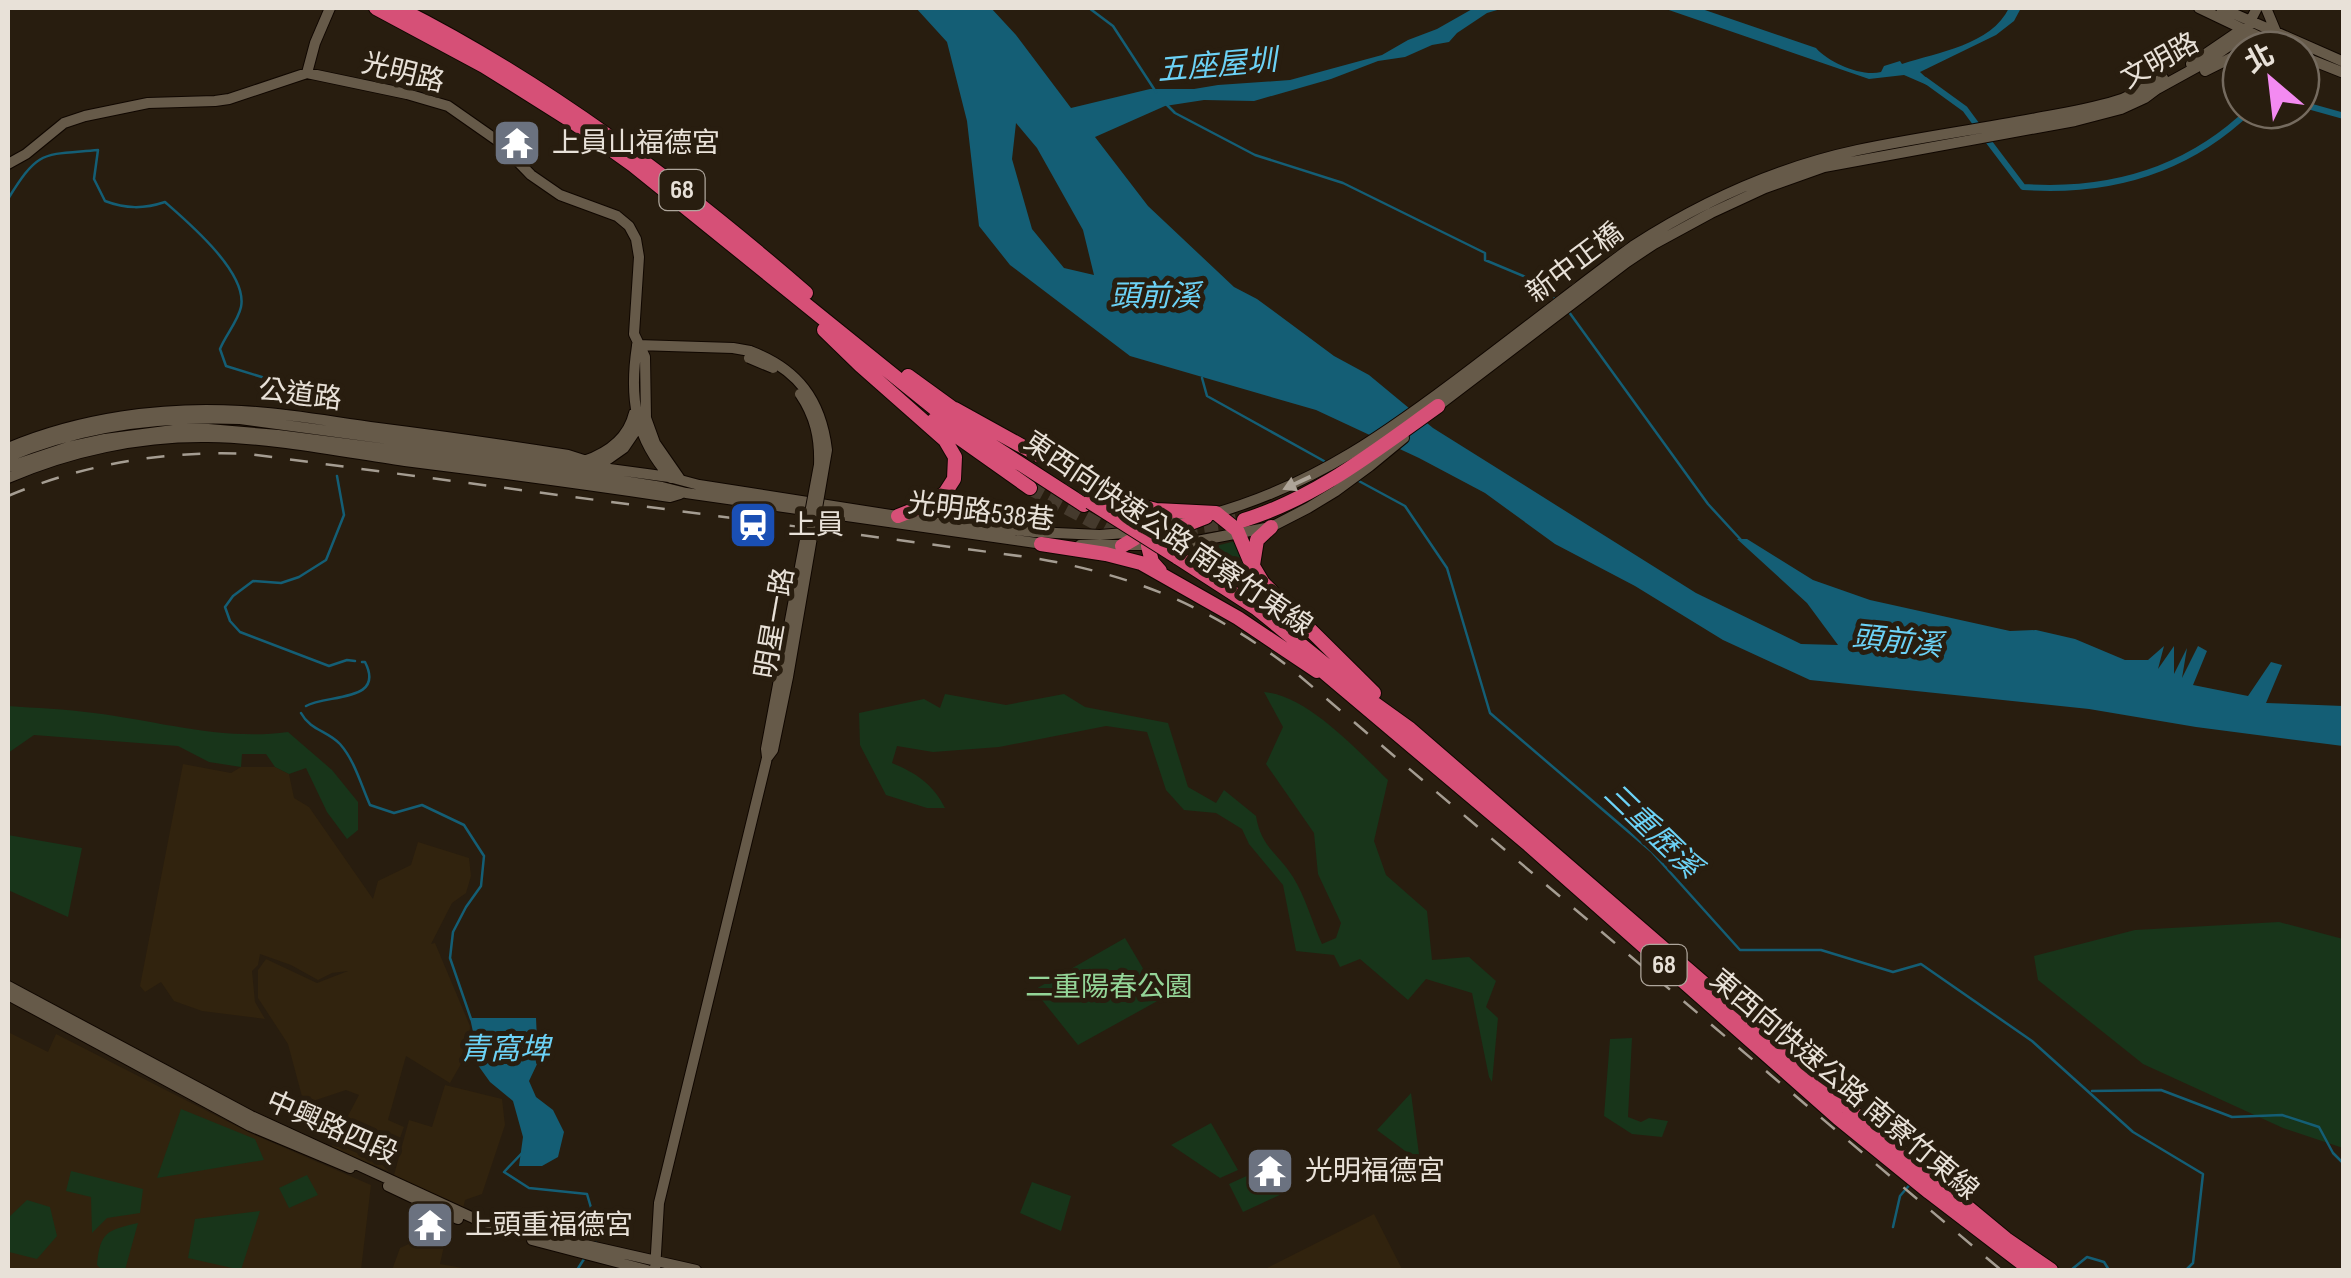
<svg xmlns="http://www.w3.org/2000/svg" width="2351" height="1278" viewBox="0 0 2351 1278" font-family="'Sofia Sans Condensed','Noto Sans TC',sans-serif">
	<rect width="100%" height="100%" fill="#281d0f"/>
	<!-- built -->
	<path fill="#31230e" d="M183,764L231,773L241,767H275L289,774L294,798L309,807L373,899L378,881L411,865L418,842L469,858L471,876L466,893L452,903L431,944L435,943L470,1026L469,1050L450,1083L406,1056L388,1120L404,1127L388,1171L331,1148L359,1095L346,1090L304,1104L288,1044L258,998V970L266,959L317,983L348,971L332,973L318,980L291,965L260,954L258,965L252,971L255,1002L265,1019L202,1011L174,1001L161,982L145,992L140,986Z
		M8,1032L48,1052L56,1034L252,1134L371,1185L361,1270H8Z
		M445,1085L502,1099L505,1125L482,1194L465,1200L463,1209L394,1175L409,1120L432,1127Z
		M1374,1214L1402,1269L1400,1270H1263Z
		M413,1242L444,1246L440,1264L474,1270H392L400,1248Z"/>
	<!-- green -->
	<path fill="#18351a" d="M1236,541L1298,624L1203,549Z
		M1264,692C1307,695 1358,751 1388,780L1374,841L1386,875L1427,911L1432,960L1469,957L1496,981L1486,1007L1498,1018L1492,1082L1489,1077L1472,993L1426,979L1408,1000L1360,959L1340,967L1334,955L1296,951L1283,885L1249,844L1242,829L1216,813L1184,810L1166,790L1147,732L1106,726L999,747L933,752L897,746L892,763C916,773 933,784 945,808H927L886,795L860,745L859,713L924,699L940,708L945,694L1006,705L1064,694L1085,707L1168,723L1188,787L1216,803L1224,790L1256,816C1261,847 1277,852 1293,877C1306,898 1312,922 1322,944L1336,938L1341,923L1318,874L1314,833L1266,764L1283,727Z
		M8,706C36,708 65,709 94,713C158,721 223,741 288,732L332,770L358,802V830L347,839L327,812L306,768L289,774L275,767L266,754H242L241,767L209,762L178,746L34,735L8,753Z
		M8,835L82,848L68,917L8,890Z
		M2279,922L2343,939V1148L2283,1128L2143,1064L2038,980L2034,956L2135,930Z
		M1125,938L1161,999L1078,1045L1034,990Z
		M1632,1038L1628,1117L1641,1122L1649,1118L1668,1121L1662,1137L1632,1134L1604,1116L1610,1039Z
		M1411,1093L1420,1162L1377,1130Z
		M181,1109L255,1139L264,1160L157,1178Z
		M1211,1123L1238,1170L1220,1178L1171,1145Z
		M1262,1169L1267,1179L1276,1175L1284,1193L1243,1212L1229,1184Z
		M71,1171L143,1189L140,1213L107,1218L92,1233L91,1197L66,1191Z
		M307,1175L318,1195L289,1208L279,1188Z
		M1032,1182L1071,1196L1061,1231L1020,1213Z
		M27,1200L50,1207L57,1236L37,1259L9,1252L8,1248V1218Z
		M260,1211L241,1270L188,1258L195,1219Z
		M138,1223L125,1270H102L97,1265C100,1232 107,1230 138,1223Z"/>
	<!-- water -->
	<path fill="#145e75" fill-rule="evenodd" d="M916,8H991L1016,35L1071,108L1150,89H1194L1218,85L1290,80L1382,55L1408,40L1437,29L1474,8H1504L1487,13L1457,33L1449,42L1432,45L1405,57L1378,61L1331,79L1254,101L1204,100L1165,106L1095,137L1148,206L1234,287L1257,299L1334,356L1369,375L1433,428L1696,593L1801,644L1838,645L1807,603L1737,539H1747L1813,580L1870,600L2010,631L2036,630L2075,639L2125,660H2148L2164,646L2158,669L2174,646V674L2187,648L2182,678L2198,646L2207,651L2193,685L2248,696L2271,662L2282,665L2266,703L2343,706V746L2196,727L2089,709L1810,680L1723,640L1635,586L1555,544L1485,493L1419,458L1316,410L1130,356L1010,265L979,226L967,121L947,42ZM1016,123L1037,148L1083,230L1094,275L1064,268L1032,229L1012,159Z
		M1663,8H1699L1816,48C1829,63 1862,77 1881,72L1884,66L1900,61L1902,64C1938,52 1991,45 2009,8H2021L2014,21L1996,35L1920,72L1933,84L1927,85L1904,75L1869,79Z
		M470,1018H536L538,1062L529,1081L536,1097L553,1110L564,1132L558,1157L542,1166H519L523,1137L513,1101L490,1082L470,1054L475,1041Z"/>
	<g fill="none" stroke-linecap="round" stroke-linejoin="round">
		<!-- stream -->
		<path stroke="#145e75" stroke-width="2.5" d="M1089,8L1113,26L1156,92
			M1167,105L1175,113L1255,155L1343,183L1485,253V260L1540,283L1556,300
			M8,199C39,149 42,155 98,150L94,179L105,201C126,209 144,209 165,202C189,223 248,273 241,307C238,321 225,336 220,349L226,366L278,382L291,392
			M1569,312L1708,504L1742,541
			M1202,378L1207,396L1324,461
			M337,476L344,515L326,560L299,577L281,583L253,581L233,596L225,607L230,621L240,632L329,666L347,660L355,661
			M1357,480L1405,506L1447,568L1490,713L1651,851L1740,950H1821L1893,972L1921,964L2032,1041L2133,1132L2203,1174L2193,1263L2186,1270
			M306,706C326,694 386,703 365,662H362
			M301,713C310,730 328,731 340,744C355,761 361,785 370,805L394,813L422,805L464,825L484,856L481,886L466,907L453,932L450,958L471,1019
			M2092,1091L2161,1090L2232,1117L2282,1115L2319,1127L2333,1153L2344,1164
			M523,1152L504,1172L529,1188L587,1194L599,1235L594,1243
			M1927,1165L1939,1151
			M1893,1227L1900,1196L1912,1182
			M577,1270L584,1259
			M2071,1270L2087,1257L2104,1262L2109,1270"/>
		<!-- canal -->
		<path stroke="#145e75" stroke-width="6" d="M1925,80L1965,109L1979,128
			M2301,104L2344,116
			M1986,138L2023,187C2109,193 2187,171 2250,110"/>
		<!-- highway-tunnel -->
		<path stroke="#453a2d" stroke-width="14" stroke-dasharray="14 7" stroke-linecap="butt" d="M1030,488L1118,535H1122
			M1183,529L1236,521"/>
		<!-- secondary casing -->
		<g stroke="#100700" stroke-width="12">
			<path id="secondary" d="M2199,8L2287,50
				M2221,8L2344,62
				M2266,8L2276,32
				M2250,50H2274
				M2301,56L2344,73
				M2191,64L2235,34
				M2205,71L2241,53
				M307,73L315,43L330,8
				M8,164L26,154L64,123L85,116L148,103L215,101L229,99L307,73L407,94L448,106L498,141L531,175L560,195L617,216L629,226L636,239L639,257L634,334L645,357L646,418L655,443L680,479
				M637,345L733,348L750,351
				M637,346C629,398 635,438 671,478
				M1434,409L1627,262L1654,244L1711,213L1765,188L1824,167L2075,121L2121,109L2145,98L2157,89L2206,62L2242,37L2257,8
				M8,448C79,418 163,406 241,411C287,413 332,422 378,428C441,436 505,445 568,455L593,463
				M8,457C81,426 161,416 240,419L669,477L699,485L910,518L1034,532L1100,535L1137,532L1181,521
				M584,461C607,453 628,439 634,413
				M8,467L68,447L105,439L181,429H208L278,435L565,472L662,487L686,493L1043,544
				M597,467L624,448L641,423
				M8,478C70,451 140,436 208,437C274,438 340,452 405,461C493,472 582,484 670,497L680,494
				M1212,514C1316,485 1391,430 1475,366C1528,326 1580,285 1633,246C1701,202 1779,167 1858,150C1916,138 1974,130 2032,119C2062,113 2093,109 2122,99C2136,93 2149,85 2163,78
				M1080,545H1176L1271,527L1308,508L1336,491L1370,466L1404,438
				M8,986L251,1116L480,1221L696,1270
				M8,995L250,1126L350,1168
				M388,1186L458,1219
				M532,1240L647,1270
				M655,1270L659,1203L767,758"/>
		</g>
		<!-- highway casing -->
		<g stroke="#100700" stroke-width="16">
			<path id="highway" d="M376,8L484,66L570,120L633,165L934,408L1084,505
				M398,8C547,83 680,184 806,293
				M824,330L860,365L945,440L955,457L954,479L945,493L931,503L898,516
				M908,376L959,413
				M955,409L1119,500L1156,510L1216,513L1237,530L1250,561L1263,583L1374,693
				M934,420L1030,488
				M1119,500C1128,512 1140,523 1134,539L1122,546
				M1244,520C1318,497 1376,450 1438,406
				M1041,544L1106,554L1141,563L1238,618L1317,671
				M1177,557L1256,608L1364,696L1410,729L1849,1109L2006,1239L2051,1270
				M1253,565L1257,540L1271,527
				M1160,571L1152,562L1148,546L1165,533L1206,517
				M1313,663L1529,845L1838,1118L1929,1192L2031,1270"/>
		</g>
		<!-- secondary -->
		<use href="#secondary" stroke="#665a49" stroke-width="10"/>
		<!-- highway -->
		<use href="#highway" stroke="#d65077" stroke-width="14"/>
		<!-- rail -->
		<path stroke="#a59d92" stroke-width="2.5" stroke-dasharray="18 18" stroke-linecap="butt" d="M8,496C84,464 166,450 249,454L1034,558C1133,575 1209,606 1289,667L2001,1270"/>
		<!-- secondary-bridge casing -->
		<g stroke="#100700" stroke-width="12" stroke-linecap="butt">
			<path id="secondary-bridge" d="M750,351C798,369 821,400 827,450L788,677L773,750L767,758
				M749,358L773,368
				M767,757L766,749L819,465C820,438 815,416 800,394"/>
		</g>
		<!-- highway-bridge casing -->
		<g stroke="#100700" stroke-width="16" stroke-linecap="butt">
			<path id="highway-bridge" d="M1090,502L1177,557"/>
		</g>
		<!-- secondary-bridge -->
		<use href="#secondary-bridge" stroke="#665a49" stroke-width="10"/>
		<!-- highway-bridge -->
		<use href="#highway-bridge" stroke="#d65077" stroke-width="14"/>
	</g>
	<!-- one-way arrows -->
	<defs><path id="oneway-solid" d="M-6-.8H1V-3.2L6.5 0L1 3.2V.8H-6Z" transform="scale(2.5)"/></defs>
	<use fill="#aea498" href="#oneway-solid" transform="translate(1297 483) rotate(155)"/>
	<!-- icons -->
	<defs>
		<g id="temple-square" transform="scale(2.5)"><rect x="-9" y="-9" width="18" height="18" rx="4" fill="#6b7280" stroke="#281d0f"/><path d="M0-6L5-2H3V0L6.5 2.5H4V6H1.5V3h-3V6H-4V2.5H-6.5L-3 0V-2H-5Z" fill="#fff"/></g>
		<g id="station-square" transform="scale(2.5)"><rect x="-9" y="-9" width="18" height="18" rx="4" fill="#1a4fb4" stroke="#281d0f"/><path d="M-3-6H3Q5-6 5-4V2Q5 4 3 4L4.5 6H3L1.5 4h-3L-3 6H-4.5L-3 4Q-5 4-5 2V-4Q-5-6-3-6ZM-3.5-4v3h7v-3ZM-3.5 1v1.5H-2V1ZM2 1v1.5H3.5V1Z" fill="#fff"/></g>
	</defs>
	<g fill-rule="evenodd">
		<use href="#temple-square" x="517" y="143"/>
		<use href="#station-square" x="753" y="525"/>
		<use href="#temple-square" x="1270" y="1171"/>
		<use href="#temple-square" x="430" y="1225"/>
	</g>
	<g text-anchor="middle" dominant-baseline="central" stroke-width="10" stroke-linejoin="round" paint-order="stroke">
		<!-- shield labels -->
		<g fill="#281d0f" stroke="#aea69c" stroke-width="2.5">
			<rect x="659.5" y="170" width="45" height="40" rx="8"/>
			<rect x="1641.5" y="945" width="45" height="40" rx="8"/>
		</g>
		<g font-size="25" font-weight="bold" fill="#e8e1d8">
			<text x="682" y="190">68</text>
			<text x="1664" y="965">68</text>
		</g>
		<!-- street labels -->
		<g font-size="28" fill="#e8e1d8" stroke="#281d0f">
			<text transform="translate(2160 61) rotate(-29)">文明路</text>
			<text transform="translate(403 73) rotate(14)">光明路</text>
			<text transform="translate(1575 263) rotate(-37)">新中正橋</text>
			<text transform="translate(300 395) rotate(7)">公道路</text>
			<text transform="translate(981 512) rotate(7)">光明路538巷</text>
			<text transform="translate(1168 534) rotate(34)">東西向快速公路 南寮竹東線</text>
			<text transform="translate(775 623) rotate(-80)">明星一路</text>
			<text transform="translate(1844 1085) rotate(40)">東西向快速公路 南寮竹東線</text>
			<text transform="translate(332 1128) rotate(24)">中興路四段</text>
		</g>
		<!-- poi labels -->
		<g font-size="28" fill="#e8e1d8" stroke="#281d0f" text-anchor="start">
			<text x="552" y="143">上員山福德宮</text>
			<text x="788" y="525">上員</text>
			<text x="1305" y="1171">光明福德宮</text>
			<text x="465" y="1225">上頭重福德宮</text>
		</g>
		<!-- park labels -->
		<g font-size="28" fill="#94d598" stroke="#281d0f">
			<text x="1109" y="987">二重陽春公園</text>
		</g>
		<!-- water labels -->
		<g font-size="30" font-style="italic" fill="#6cd2f6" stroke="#281d0f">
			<text transform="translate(1217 66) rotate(-5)">五座屋圳</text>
			<text x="1155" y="297">頭前溪</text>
			<text transform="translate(1897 642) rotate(6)">頭前溪</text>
			<text transform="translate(1652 831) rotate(44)">三重歷溪</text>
			<text x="505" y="1050">青窩埤</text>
		</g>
	</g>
	<!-- border -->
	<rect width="2351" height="1278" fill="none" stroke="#e8e1d8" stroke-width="20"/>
	<!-- north arrow -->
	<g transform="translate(2271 80) rotate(332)"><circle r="48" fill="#281d0f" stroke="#756b5f" stroke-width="2.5"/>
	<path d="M0-8L18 38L0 25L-18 38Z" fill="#f38af1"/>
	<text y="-15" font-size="28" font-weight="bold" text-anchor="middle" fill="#e8e1d8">北</text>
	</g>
</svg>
